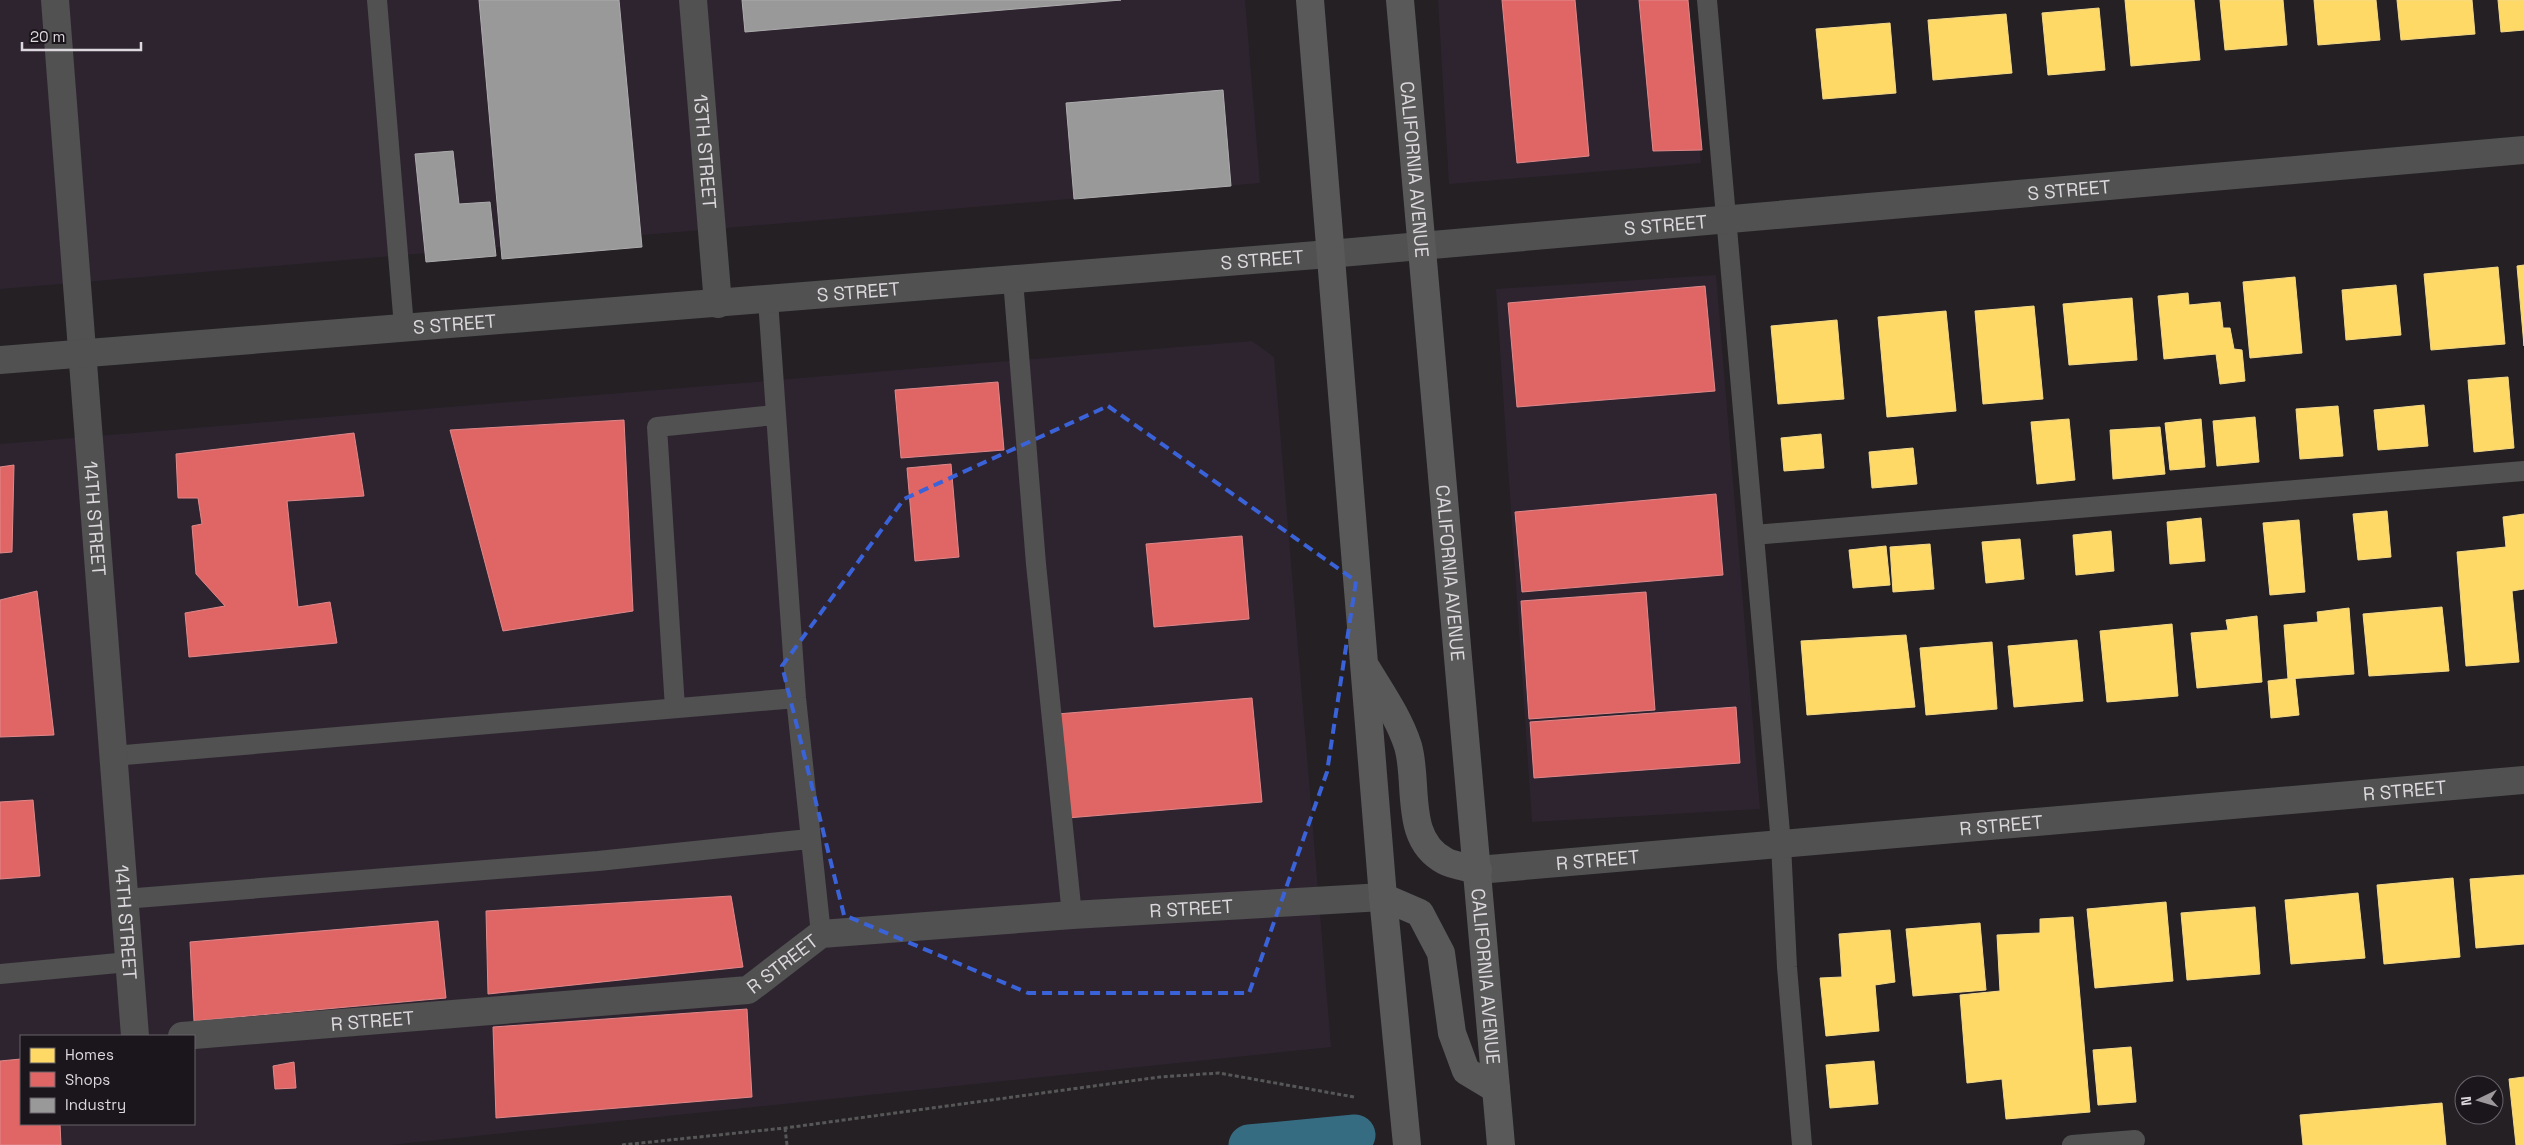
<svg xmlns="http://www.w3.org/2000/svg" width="2524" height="1145" viewBox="0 0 2524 1145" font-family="'Space Grotesk',sans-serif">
	<rect width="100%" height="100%" fill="#242024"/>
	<!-- built -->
	<path fill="#2e2430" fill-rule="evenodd" d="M0,0H1245L1260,183L0,289Z
		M1438,0H1686L1701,163L1449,184Z
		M1716,275L1760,809L1532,822L1496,289Z
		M1252,341L1274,357L1331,1047L389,1145H0V444ZM21,1036H194V1124H21Z"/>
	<!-- homes -->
	<path fill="#ffd966" stroke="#f4d98a" d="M2125,0H2194L2200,60L2131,66Z
		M2220,0H2283L2287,45L2225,50Z
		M2314,0H2376L2380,40L2318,45Z
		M2397,0H2472L2475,34L2401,40Z
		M2498,0H2524V30L2501,32Z
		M2099,8L2105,70L2048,75L2042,13Z
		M2006,14L2012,73L1933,80L1928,20Z
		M1890,23L1896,93L1823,99L1816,29Z
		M2524,265V346L2517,266Z
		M2498,267L2505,344L2431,350L2424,274Z
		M2295,277L2302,353L2250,358L2243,282Z
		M2396,285L2401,335L2346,340L2342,290Z
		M2188,293L2189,305L2220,302L2223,328H2230L2234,349L2242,350L2245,381L2220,384L2216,354L2164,359L2158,296Z
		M2132,298L2137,360L2069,365L2063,304Z
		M2034,306L2043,399L1983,404L1975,311Z
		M1946,311L1956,411L1887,417L1878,317Z
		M1837,320L1844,399L1778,404L1771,326Z
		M2508,377L2514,448L2474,452L2468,380Z
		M2424,405L2428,446L2378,450L2374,410Z
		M2338,406L2343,456L2300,459L2296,409Z
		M2255,417L2259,462L2217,466L2213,421Z
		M2069,419L2075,480L2037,484L2031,422Z
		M2201,419L2205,467L2170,470L2165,423Z
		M2160,427L2165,474L2113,479L2110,430Z
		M1821,434L1824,468L1784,471L1781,438Z
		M1913,448L1917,484L1872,488L1869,452Z
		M2387,511L2391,557L2358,560L2353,514Z
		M2524,514V589L2512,591L2519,662L2466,666L2457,552L2506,547L2503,517Z
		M2201,518L2205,561L2170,564L2167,522Z
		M2299,520L2305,592L2270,595L2263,523Z
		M2111,531L2114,571L2076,575L2073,535Z
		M2020,539L2024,579L1986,583L1982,542Z
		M1930,544L1934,589L1893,592L1890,547Z
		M1886,546L1890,585L1853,588L1849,550Z
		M2442,607L2449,671L2369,676L2363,614Z
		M2349,608L2354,674L2288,679L2284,625L2318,622L2317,612Z
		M2257,616L2262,682L2197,688L2191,633L2228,630L2226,620Z
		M2172,624L2178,696L2107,702L2100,631Z
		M1906,635L1915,707L1807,715L1801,641Z
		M2077,640L2083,701L2014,707L2008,646Z
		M1992,642L1997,709L1926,715L1920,648Z
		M2295,678L2299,715L2271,718L2268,681Z
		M2524,875V944L2476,948L2470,879Z
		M2453,878L2460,957L2384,964L2377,885Z
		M2358,893L2365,958L2291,964L2285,900Z
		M2166,902L2173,981L2095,988L2087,909Z
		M2255,907L2260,974L2187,980L2181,913Z
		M2073,917L2090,1112L2006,1119L2002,1079L1967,1083L1960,995L2000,991L1997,935L2040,933V919Z
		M1980,923L1986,990L1913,996L1906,929Z
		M1890,930L1895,982L1875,985L1879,1031L1826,1036L1820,978L1842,977L1839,934Z
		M2131,1047L2136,1102L2098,1105L2093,1050Z
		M1874,1061L1878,1104L1830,1108L1826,1065Z
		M2524,1077V1145H2516L2509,1079Z
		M2442,1103L2446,1145H2303L2300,1115Z"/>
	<!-- shops -->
	<path fill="#e06666" stroke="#df888a" d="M1502,0H1575L1589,156L1517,163Z
		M1639,0H1688L1702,150L1653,151Z
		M1705,286L1715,391L1517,407L1508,303Z
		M998,382L1004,450L901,458L895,390Z
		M624,420L633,611L503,631L450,430Z
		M354,433L364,496L287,501L298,607L330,602L337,643L189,657L185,613L225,606L196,574L192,526L202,524L198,498H178L176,454Z
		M951,464L959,557L915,561L907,468Z
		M14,465L12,552L0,553V467Z
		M1716,494L1723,575L1522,592L1515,512Z
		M1242,536L1249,619L1154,627L1146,544Z
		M37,591L54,735L0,737V600Z
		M1646,592L1655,710L1529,719L1521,601Z
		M1252,698L1262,802L1067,818L1057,714Z
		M1736,707L1740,763L1534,778L1530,722Z
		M33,800L40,876L0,879V802Z
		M731,896L743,967L488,994L486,911Z
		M438,921L446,998L194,1021L190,942Z
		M747,1009L752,1097L496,1118L493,1027Z
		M21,1059V1124H60L61,1145H0V1061Z
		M294,1062L296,1088L275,1089L273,1066Z"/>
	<!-- industry -->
	<path fill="#999" stroke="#adacad" d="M479,0H619L642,247L502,259Z
		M742,0H1121L745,32Z
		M1223,90L1231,186L1074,199L1066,103Z
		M453,151L459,204L490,202L496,256L426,262L415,154Z"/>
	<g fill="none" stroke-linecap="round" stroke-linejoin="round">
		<!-- canal -->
		<path stroke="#366c82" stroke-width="41" d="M1249,1145L1355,1135"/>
		<!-- path -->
		<path stroke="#575758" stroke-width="3" stroke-dasharray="4 2.5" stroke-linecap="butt" d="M785,1128L787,1145
			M622,1145L785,1128L1160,1077L1219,1073L1354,1097"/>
		<!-- lane -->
		<path stroke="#505150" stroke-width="20" d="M377,0L404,327
			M1707,0L1781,844L1787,967L1802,1145
			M1013,280L1036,564L1072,915
			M768,300L796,698L821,934
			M1754,535L2524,471
			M675,708L657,427L775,415
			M113,756L796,698
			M124,899L598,861L809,839
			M0,974L129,962
			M2072,1145L2135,1140"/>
		<!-- street -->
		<g stroke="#505150" stroke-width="28">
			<path id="s1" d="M55,0L135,1036"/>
			<path id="s2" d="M693,0L718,304"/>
			<path id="s3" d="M0,360L1329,254L2524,150"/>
			<path id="s4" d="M1478,870L2524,780"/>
			<path id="s5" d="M182,1036L748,990L821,934L1072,915L1383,897"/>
		</g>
		<!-- primary -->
		<g stroke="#595959" stroke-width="28">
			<path d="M1310,0L1383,897L1407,1145"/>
			<path id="s6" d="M1400,0L1501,1145"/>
			<path d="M1367,669C1382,694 1399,718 1408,746C1419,784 1403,839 1445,861C1454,866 1467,867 1478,870"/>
			<path d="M1383,897L1420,913L1441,953L1452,1033L1466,1071L1496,1089"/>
		</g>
	</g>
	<!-- marked area -->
	<path fill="none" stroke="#3a63d9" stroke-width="4" stroke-dasharray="10 6" stroke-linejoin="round" d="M1108,406L1356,581L1327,772L1249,993H1028L844,915L782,666L904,499Z"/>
	<g text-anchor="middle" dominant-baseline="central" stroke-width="5" stroke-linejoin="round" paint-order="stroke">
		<!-- street labels -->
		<g font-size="19" fill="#dcd8dd" stroke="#1b151c">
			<text stroke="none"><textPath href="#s2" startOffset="152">13TH STREET</textPath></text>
			<text stroke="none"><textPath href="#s6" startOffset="170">CALIFORNIA AVENUE</textPath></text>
			<text stroke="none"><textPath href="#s3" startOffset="2076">S STREET</textPath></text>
			<text stroke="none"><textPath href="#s3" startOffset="1671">S STREET</textPath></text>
			<text stroke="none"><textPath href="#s3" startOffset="1266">S STREET</textPath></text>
			<text stroke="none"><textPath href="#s3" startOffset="861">S STREET</textPath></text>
			<text stroke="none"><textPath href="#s3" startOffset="456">S STREET</textPath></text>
			<text stroke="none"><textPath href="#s1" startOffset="520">14TH STREET</textPath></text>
			<text stroke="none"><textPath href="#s6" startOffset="575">CALIFORNIA AVENUE</textPath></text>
			<text stroke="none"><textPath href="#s4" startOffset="930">R STREET</textPath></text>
			<text stroke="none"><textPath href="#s4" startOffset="525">R STREET</textPath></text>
			<text stroke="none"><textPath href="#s4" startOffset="120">R STREET</textPath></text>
			<text stroke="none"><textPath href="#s5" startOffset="1031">R STREET</textPath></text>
			<text stroke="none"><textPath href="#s1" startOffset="925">14TH STREET</textPath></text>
			<text stroke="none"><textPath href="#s5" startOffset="611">R STREET</textPath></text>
			<text stroke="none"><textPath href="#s6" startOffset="980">CALIFORNIA AVENUE</textPath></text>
			<text stroke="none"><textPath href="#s5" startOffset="191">R STREET</textPath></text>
		</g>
	</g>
	<!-- legend -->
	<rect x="20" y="1035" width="175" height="90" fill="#1b151c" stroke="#686369"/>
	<rect x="30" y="1048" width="25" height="15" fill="#ffd966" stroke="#686369"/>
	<text x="65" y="1060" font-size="15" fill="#dcd8dd">Homes</text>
	<rect x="30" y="1072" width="25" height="15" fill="#e06666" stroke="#686369"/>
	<text x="65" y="1085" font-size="15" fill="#dcd8dd">Shops</text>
	<rect x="30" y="1098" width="25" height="15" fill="#999999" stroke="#686369"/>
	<text x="65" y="1110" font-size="15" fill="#dcd8dd">Industry</text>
	<!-- north arrow -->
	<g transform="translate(2479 1100) rotate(265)"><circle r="24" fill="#1b151c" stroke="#686369"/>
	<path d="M0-4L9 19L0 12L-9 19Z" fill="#9c989c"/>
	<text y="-8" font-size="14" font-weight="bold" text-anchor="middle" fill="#dcd8dd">N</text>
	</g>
	<!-- scale -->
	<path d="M22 42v8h119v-8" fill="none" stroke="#dcd8dd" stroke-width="2.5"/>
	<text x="30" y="42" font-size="15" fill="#dcd8dd" stroke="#1b151c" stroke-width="4" paint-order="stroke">20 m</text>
</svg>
